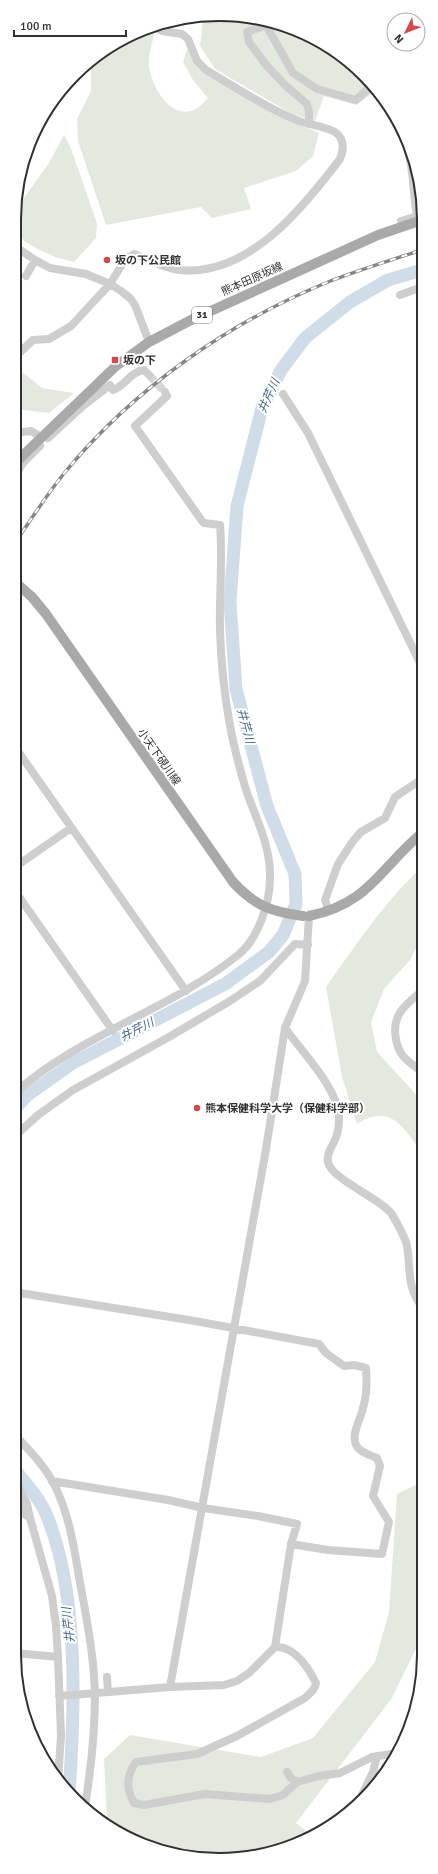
<svg xmlns="http://www.w3.org/2000/svg" width="438" height="1874" viewBox="0 0 438 1874" font-family="Signika,'Noto Sans JP',sans-serif">
	<rect width="100%" height="100%" fill="#fff"/>
	<!-- green -->
	<path fill="#e3e9de" d="M246,16L310,35L364,74L376,91L356,105L324,96L315,121L292,114L215,69L200,46L203,19Z
		M150,29L154,35C152,44 148,56 149,66C151,85 170,120 194,110C199,108 204,102 208,98L193,80L183,62L187,49L203,73L280,116L319,133L313,156L296,171L244,188L251,209L212,218L201,207L106,225L78,141L77,119L91,91V60L94,56Z
		M64,135L70,146L97,223L96,238L74,262L55,257L38,249L24,241L16,227V209L49,163Z
		M16,367L42,388L74,393L49,413L16,409Z
		M422,867V936L410,960L384,989L371,1022L377,1052L413,1091L422,1103V1152C403,1128 391,1102 357,1124L342,1077L326,987C356,945 384,902 422,867Z
		M422,1482V1636L392,1698L296,1823L310,1834L272,1853L205,1860L128,1839L112,1827L107,1820L104,1759L130,1735L261,1757L313,1738L375,1662L389,1612L397,1494Z"/>
	<g fill="none" stroke-linecap="round" stroke-linejoin="round">
		<!-- river -->
		<path stroke="#d0dde9" stroke-width="13" d="M15,1108L29,1094L73,1063L225,984L269,952L283,935L296,904L295,874L267,806L236,689L230,602L237,506L262,408L281,370L305,338L350,302L388,280L422,270
			M14,1469C26,1483 40,1499 47,1516C79,1595 75,1709 69,1793
			M202,1859H212"/>
		<!-- minor-tunnel -->
		<path stroke="#d6d6d6" stroke-width="8" stroke-dasharray="8 4" stroke-linecap="butt" d="M149,375L165,392"/>
		<!-- minor -->
		<path stroke="#cecece" stroke-width="8" d="M389,109C395,122 404,137 408,151C414,172 413,195 417,216
			M309,124V112L307,104L286,86L267,66L249,42L247,32L266,25L293,73L317,89L356,100L372,85
			M401,221L421,215
			M16,247L35,260
			M26,276L35,260L50,268L86,274L110,284L121,291L130,298L135,305L149,342
			M400,295L422,287
			M16,356L33,340L49,339L71,326L110,284L125,260L134,254C148,260 165,268 180,270C248,277 303,208 340,159C344,149 345,139 335,132C323,125 306,125 294,119C263,106 235,87 206,70L197,61L188,39L182,34L162,31L155,27
			M283,394L308,433L422,667
			M80,404L84,405L110,385L113,390C125,386 131,371 144,370L149,375
			M15,433L31,431L41,437
			M48,438L84,405
			M15,476L23,463L40,446
			M15,747L186,991
			M15,867L71,828
			M15,891L113,1031
			M329,911L325,900L338,864L353,841L361,832L385,818L395,797L422,779
			M285,1028C302,1052 337,1087 339,1116C339,1121 339,1129 337,1134C335,1144 326,1151 328,1162C331,1179 378,1197 391,1213C395,1219 406,1239 407,1246C411,1269 406,1286 422,1307
			M422,1072C416,1067 408,1062 403,1056C399,1051 397,1045 396,1039C391,1015 406,1004 422,991
			M15,1093C79,1035 170,1010 238,955C258,939 270,903 270,878C271,848 257,820 247,793C240,770 233,744 229,720C224,691 221,661 220,631C219,596 223,560 220,525L204,523L202,521L135,426L167,396L165,392
			M15,1136L38,1115L73,1090L169,1037L230,1001L260,981L295,944L308,945
			M14,1292L195,1321L319,1344L326,1353L344,1366L354,1365L366,1368C367,1381 367,1395 363,1408C361,1419 351,1433 356,1445C359,1452 370,1455 377,1458L380,1466L373,1496L389,1522L382,1554L328,1550L291,1544
			M14,1434C29,1450 45,1466 55,1486C69,1515 74,1546 79,1577C86,1615 94,1655 95,1694C95,1732 91,1769 85,1806
			M52,1481L168,1500L203,1508L258,1516L297,1524L291,1544L275,1647L249,1673L237,1681L224,1685L170,1687L59,1696
			M17,1483L27,1504L30,1518
			M14,1492L23,1513L30,1518L52,1596L56,1626L58,1657
			M275,1647C294,1646 308,1667 316,1683C315,1690 310,1693 305,1698L237,1736L197,1754L136,1762C126,1776 126,1788 134,1803L144,1805L205,1794L270,1799L283,1795L297,1782L319,1776L340,1773L372,1757L398,1753
			M14,1653L58,1657L61,1736L58,1779
			M107,1677L108,1692
			M170,1687L266,1149L285,1028L305,981L309,916
			M287,1772L291,1778L297,1782
			M360,1799L373,1772L377,1756"/>
		<!-- major -->
		<path stroke="#a9a9a9" stroke-width="10" d="M15,463L116,366L149,342L193,319L378,235L422,220
			M15,582L32,597L46,614L233,882C255,906 272,912 303,916
			M309,916C369,904 380,868 422,833"/>
		<!-- rail casing -->
		<g stroke="#868686" stroke-width="3.5">
			<path id="rail" d="M15,543C32,518 47,494 66,471C135,388 228,323 328,282C359,270 391,260 422,250"/>
		</g>
		<!-- rail -->
		<use href="#rail" stroke="#fff" stroke-width="2" stroke-dasharray="6" stroke-linecap="butt"/>
	</g>
	<!-- markers -->
	<g fill="#d14c4a" stroke="#fff" stroke-width="1.5">
		<circle cx="107" cy="260" r="4"/>
		<rect x="111" y="356" width="8" height="8" rx="2"/>
		<circle cx="197" cy="1108" r="4"/>
	</g>
	<g text-anchor="middle" dominant-baseline="central" stroke-width="4" stroke-linejoin="round" paint-order="stroke">
		<!-- shield labels -->
		<rect fill="#fff" stroke="#6f6f6f" stroke-width="1" x="192" y="307" width="20" height="16" rx="3"/>
		<g font-size="10" font-weight="bold" fill="#313131">
			<text x="202" y="315">31</text>
		</g>
		<!-- poi labels -->
		<g font-size="11" font-weight="bold" fill="#313131" stroke="#fff" text-anchor="start">
			<text x="115" y="260">坂の下公民館</text>
			<text x="123" y="360">坂の下</text>
			<text x="205" y="1108">熊本保健科学大学（保健科学部）</text>
		</g>
		<!-- street labels -->
		<g font-size="11" fill="#313131" stroke="#fff">
			<text transform="translate(252 279) rotate(-24)">熊本田原坂線</text>
			<text transform="translate(159 757) rotate(55)">小天下硯川線</text>
		</g>
		<!-- water labels -->
		<g font-size="12" font-style="italic" fill="#486a8a" stroke="#fff">
			<text transform="translate(269 396) rotate(-66)">井芹川</text>
			<text transform="translate(245 726) rotate(75)">井芹川</text>
			<text transform="translate(137 1030) rotate(-27)">井芹川</text>
			<text transform="translate(69 1625) rotate(-96)">井芹川</text>
		</g>
	</g>
	<!-- crop -->
	<path d="M0 0H438V1874H0ZM219 21H219A198 198 0 0 1 417 219V1655A198 198 0 0 1 219 1853H219A198 198 0 0 1 21 1655V219A198 198 0 0 1 219 21Z" fill="#fff" fill-rule="evenodd"/>
	<path fill="none" stroke="#313131" stroke-width="2" d="M219 21H219A198 198 0 0 1 417 219V1655A198 198 0 0 1 219 1853H219A198 198 0 0 1 21 1655V219A198 198 0 0 1 219 21Z"/>
	<!-- north arrow -->
	<g transform="translate(406 32) rotate(227)"><circle r="19" fill="#ffffff" stroke="#adadad"/>
	<path d="M0-3L7 15L0 10L-7 15Z" fill="#d14c4a"/>
	<text y="-6" font-size="11" font-weight="bold" text-anchor="middle" fill="#313131">N</text>
	</g>
	<!-- scale -->
	<path d="M14 30v6h112v-6" fill="none" stroke="#313131" stroke-width="2"/>
	<text x="20" y="30" font-size="12" fill="#313131" stroke="#ffffff" stroke-width="3" paint-order="stroke">100 m</text>
</svg>
